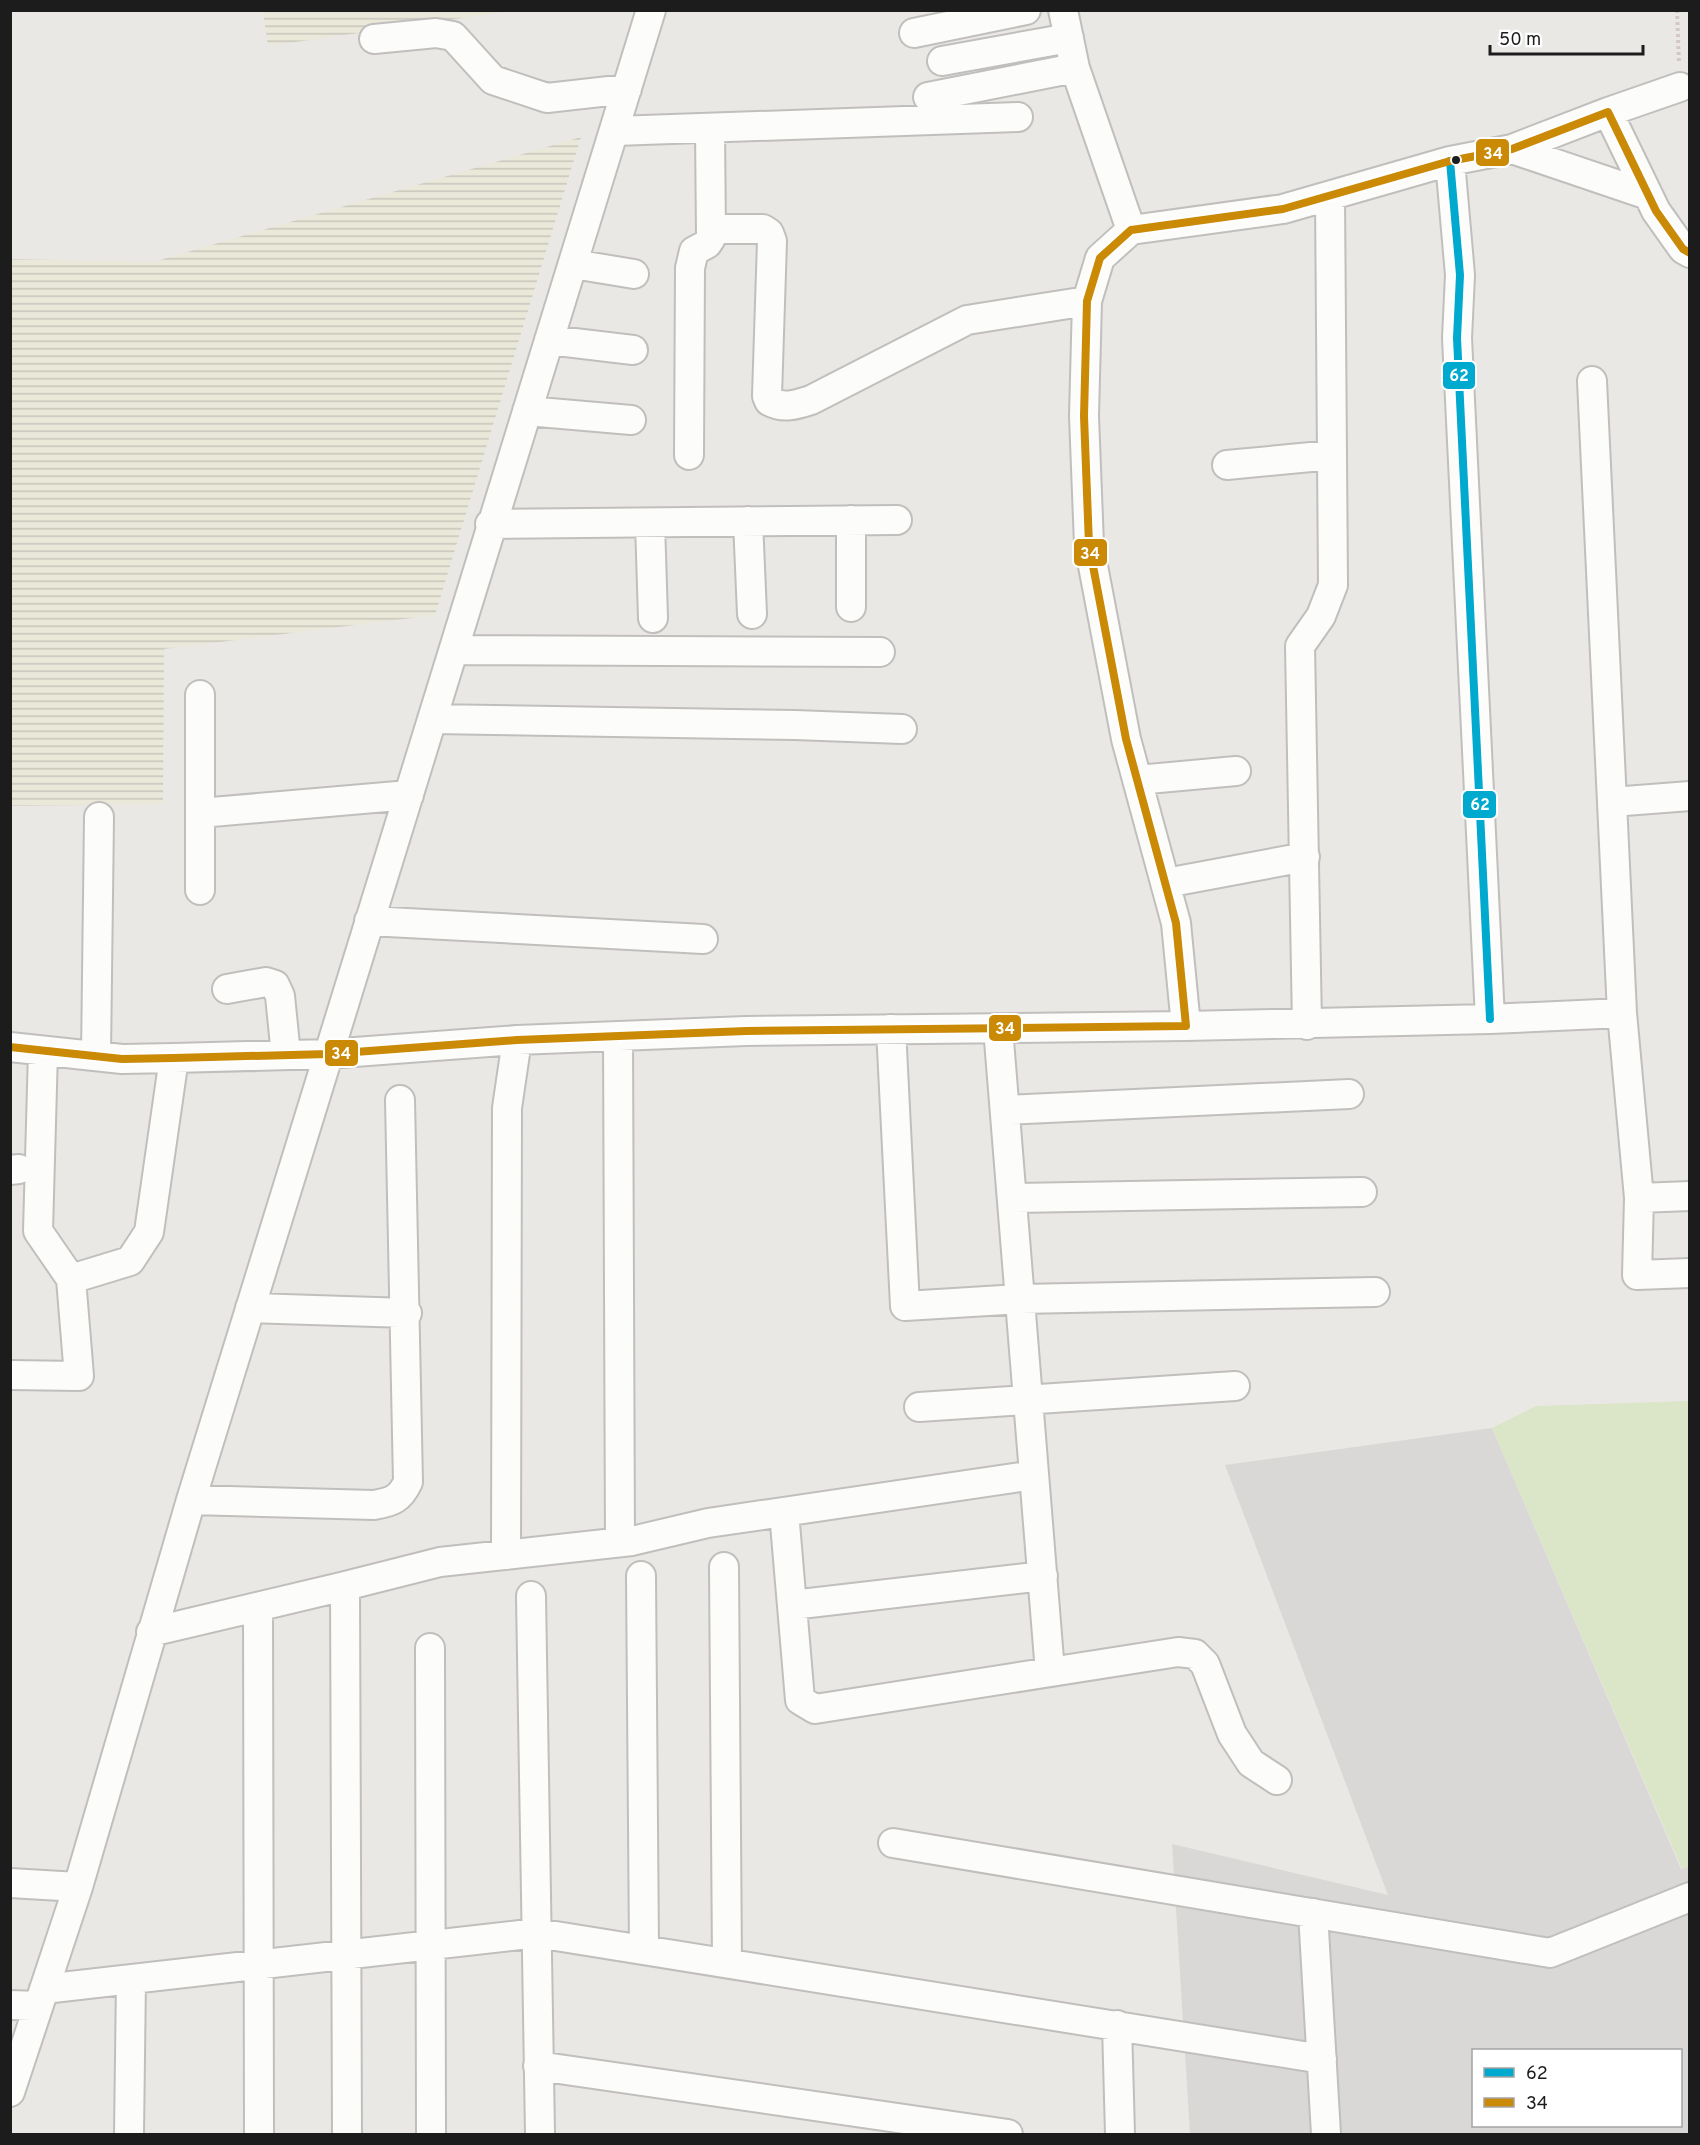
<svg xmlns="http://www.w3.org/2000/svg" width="1700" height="2145" viewBox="0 0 1700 2145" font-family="Overpass,sans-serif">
	<defs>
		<pattern id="farmland-rules" width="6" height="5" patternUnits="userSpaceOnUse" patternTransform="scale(1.5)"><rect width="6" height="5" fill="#eae8d9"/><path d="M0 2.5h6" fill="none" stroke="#c8c6ba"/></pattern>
	</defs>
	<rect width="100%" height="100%" fill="#eae8e5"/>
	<!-- residential -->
	<path fill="#d9d8d6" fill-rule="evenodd" d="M1492,1428L1681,1869L1689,1866V2134H1190L1172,1844L1388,1895L1225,1465ZM1474,2050H1680V2126H1474Z"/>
	<!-- farmland -->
	<path fill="url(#farmland-rules)" d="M519,10L268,46L263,11Z
		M581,137L435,615L164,649L163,804L11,806V259L153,262Z"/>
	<!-- grass -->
	<path fill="#dbe5c7" d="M1689,1401L1690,1866L1682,1869L1492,1428L1536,1406Z"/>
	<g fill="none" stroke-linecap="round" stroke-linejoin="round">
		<!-- minor casing -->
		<g stroke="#c0bfbd" stroke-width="32">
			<path id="minor" d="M1063,10L1075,68L1131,230
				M914,33L1026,10
				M374,39L436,33L453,36L493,80L547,98L627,89
				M942,61L1069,38
				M928,97L1075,68
				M1608,112L1680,87
				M615,131L1018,117
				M1512,149L1648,195
				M1450,161L1460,275L1457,338L1490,1019
				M712,229H763L769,233L772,241L767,396L769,401C783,409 796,405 811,400L967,320L1087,301
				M573,264L634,274
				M549,340L633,350
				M1592,381L1622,1013L1639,1198L1637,1275L1690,1273
				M527,411L631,420
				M689,455L690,268L694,251L707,244L711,238L710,128
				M1227,465L1332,455
				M748,521L752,614
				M650,523L653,618
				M490,524L897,520
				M851,607V520
				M454,650L880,652
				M432,719L795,725L902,729
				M1137,780L1236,771
				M1612,802L1690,796
				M200,813L409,795
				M1166,883L1305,857
				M200,890V695
				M369,921L703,939
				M227,989L266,982L275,985L280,996L286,1055
				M1307,1025L1300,646L1321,616L1333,585L1330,197
				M1186,1026L1490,1019L1622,1013
				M998,1028L1050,1672
				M891,1029L905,1306L1020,1299L1375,1292
				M618,1036L620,1542
				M10,1047L122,1059L174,1058L328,1054L517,1040L746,1031L1186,1026L1176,923L1126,739L1089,545L1084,416L1087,301L1100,258L1131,230L1283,209L1450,161L1512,149L1608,112L1656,211L1683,249L1690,253
				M96,1056L99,817
				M1005,1110L1349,1094
				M10,1170L19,1169
				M1012,1198L1362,1192
				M1639,1198L1690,1196
				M71,1279L130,1261L149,1232L174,1058
				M250,1308L407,1313
				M10,1375L79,1376L71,1279L38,1231L43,1051
				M919,1407L1235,1386
				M191,1500L374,1505C392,1502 400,1499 408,1482L400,1100
				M784,1512L800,1700L815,1709L1178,1652L1195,1654L1205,1664L1232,1734L1251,1763L1277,1780
				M506,1555L507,1108L517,1040
				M724,1567L727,1962
				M641,1576L644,1949
				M345,1586L440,1562L632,1541L708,1523L1034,1475
				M531,1596L540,2134
				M792,1605L1043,1576
				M258,1607L259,2134
				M151,1632L345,1586L347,2134
				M430,1648L431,2134
				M893,1843L1550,1953L1690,1897
				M10,1883L78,1887
				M1313,1913L1326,2134
				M44,1989L537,1933L1322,2059
				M10,2005L38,2006
				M1117,2025L1120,2134
				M538,2066L1008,2134
				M10,2092L78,1887L191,1500L651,10
				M129,2134L131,1979"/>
		</g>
		<!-- path -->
		<path stroke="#d4c7c7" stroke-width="4" stroke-dasharray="3 3" stroke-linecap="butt" d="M1677,10L1679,64"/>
		<!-- minor -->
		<use href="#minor" stroke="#fcfcfb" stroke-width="28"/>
		<!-- bus-1 casing -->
		<g stroke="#fff" stroke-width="12">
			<path id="bus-1" d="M1450,161L1460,275L1457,338L1490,1019"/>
		</g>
		<!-- bus-2 casing -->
		<g stroke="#fff" stroke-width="12">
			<path id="bus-2" d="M10,1047L122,1059L174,1058L328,1054L517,1040L746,1031L1186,1026L1176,923L1126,739L1089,545L1084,416L1087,301L1100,258L1131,230L1283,209L1450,161L1512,149L1608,112L1656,211L1683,249L1690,253"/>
		</g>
		<!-- bus-1 -->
		<use href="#bus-1" stroke="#00a9ce" stroke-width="8"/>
		<!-- bus-2 -->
		<use href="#bus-2" stroke="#cb8a06" stroke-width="8"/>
	</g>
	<!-- markers -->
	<circle fill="#1c1c1c" stroke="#fff" stroke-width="2" cx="1456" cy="160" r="5"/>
	<g stroke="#fff" stroke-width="2">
		<rect x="1475" y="138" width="35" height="29" rx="6" fill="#cb8a06"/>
		<rect x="1442" y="361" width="34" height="29" rx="6" fill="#00a9ce"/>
		<rect x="1073" y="538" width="35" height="29" rx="6" fill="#cb8a06"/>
		<rect x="1462" y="790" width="35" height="29" rx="6" fill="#00a9ce"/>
		<rect x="988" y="1014" width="34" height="28" rx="6" fill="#cb8a06"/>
		<rect x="324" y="1039" width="35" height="28" rx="6" fill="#cb8a06"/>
	</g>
	<g font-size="16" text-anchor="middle" font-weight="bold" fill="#fff">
		<text x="1493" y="159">34</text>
		<text x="1459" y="381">62</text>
		<text x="1090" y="559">34</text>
		<text x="1480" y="810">62</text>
		<text x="1005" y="1034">34</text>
		<text x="341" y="1059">34</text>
	</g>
	<!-- border -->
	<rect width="1700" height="2145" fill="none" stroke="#1c1c1c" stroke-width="24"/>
	<!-- legend -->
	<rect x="1472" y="2049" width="210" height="78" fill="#ffffff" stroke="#a4a4a4" stroke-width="1.5"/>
	<rect x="1484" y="2068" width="30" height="9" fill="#00a9ce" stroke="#a4a4a4" stroke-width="1.5"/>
	<text x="1526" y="2079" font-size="18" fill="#1c1c1c">62</text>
	<rect x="1484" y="2098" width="30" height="9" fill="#cb8a06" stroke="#a4a4a4" stroke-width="1.5"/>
	<text x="1526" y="2109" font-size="18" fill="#1c1c1c">34</text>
	<!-- scale -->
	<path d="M1490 45v9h153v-9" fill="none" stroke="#1c1c1c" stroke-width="3"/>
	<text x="1499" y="45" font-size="18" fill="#1c1c1c" stroke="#ffffff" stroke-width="4.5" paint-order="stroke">50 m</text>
</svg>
